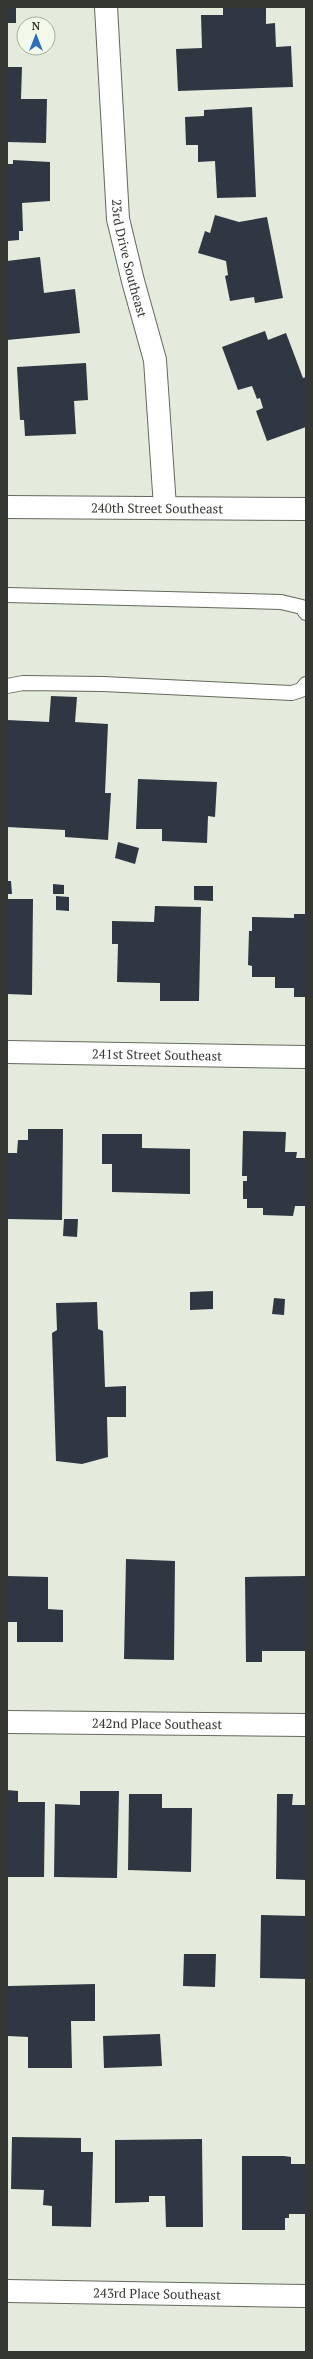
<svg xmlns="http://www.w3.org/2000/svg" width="313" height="2359" viewBox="0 0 313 2359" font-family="'PT Serif',serif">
	<rect width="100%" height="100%" fill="#e4ebdc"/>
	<!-- building -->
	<path fill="#2f3742" d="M7,7H16V23H7Z
		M266,7V24L275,23L276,47L291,46L293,87L178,91L176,49L202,48L201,15H223V8Z
		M7,67H22L21,99H47L46,143L7,142Z
		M252,107L256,197L217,198L215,161L198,162V145H186L185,117L204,116V110Z
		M13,160L50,162V201L22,203L23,231H19V240L8,241L7,164H13Z
		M215,215L239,222L267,217L283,298L255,303L254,297L230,301L225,276L228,275L226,261L198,253L205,231L210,233Z
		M40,257L44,293L75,289L80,333L7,340V261Z
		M265,331L268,340L286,333L303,378L306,377V427L267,441L256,411L263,408L260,398L257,399L252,386L238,390L222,347Z
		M86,363L88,400L74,401L76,434L25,436L24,420H20L17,367Z
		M51,696L77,697L75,722L108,724L105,793H111L108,840L65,837V830L7,827V720L49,722Z
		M138,779L217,782L215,817L208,816L207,843L162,841V829H136Z
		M118,842L139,848L135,864L115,858Z
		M7,881H11L12,894H7Z
		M53,884L64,885V894H53Z
		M194,886H213V901L194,900Z
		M56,896L69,897V911L56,910Z
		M7,899H33L32,995L7,994Z
		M155,906L201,907L199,1001H160V983L117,982L118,944H112V921L154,922Z
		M294,914H306V997H294V988H275V977H252V966L248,965L249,931H252V917L294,918Z
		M28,1129H63L62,1220L7,1219V1153H17L18,1140H28Z
		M243,1131L286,1132L285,1152H297L296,1158H306V1206H295L293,1216L263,1215V1208H247V1199H243V1181H247V1176H242Z
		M102,1134H142V1148L190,1149V1194L112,1192V1164H102Z
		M64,1219H78L77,1237L63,1236Z
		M213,1291V1309L190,1310V1292Z
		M274,1298L285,1299L284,1315L272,1314Z
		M97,1302L98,1329L103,1331L105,1387L126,1386V1417H107L108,1457L82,1464L56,1461L52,1333L57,1330L56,1303Z
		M126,1559L175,1561L174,1660L124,1659Z
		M7,1576L48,1577V1609L63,1610V1642H17V1622H7Z
		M306,1576V1651H262V1662H246L245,1577Z
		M7,1790L18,1791V1802H45L44,1877H7Z
		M80,1791H119L117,1878L54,1877L55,1804L80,1805Z
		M129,1794H162V1808H192L191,1872L128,1870Z
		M277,1794H293L292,1805H306V1880L276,1879Z
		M261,1915L306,1916V1979L260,1978Z
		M184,1954H216L215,1987L183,1986Z
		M95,1984V2021H71L72,2068H28V2037L8,2036V1986Z
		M160,2034L162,2066L104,2068L103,2036Z
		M12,2137L81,2138V2152H93L91,2227L52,2226V2206L43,2205L44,2190L11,2189Z
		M202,2139L203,2227H166L165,2196H149V2202L115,2203V2140Z
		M242,2156H284L291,2157V2164H306V2214H289V2218H285V2230H242Z"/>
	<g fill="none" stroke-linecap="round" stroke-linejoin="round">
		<!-- lane casing -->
		<g stroke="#63695c" stroke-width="16">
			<path id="lane" d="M7,595L281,602L302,607L306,613
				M7,686L23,683L103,684L292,693L301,690L306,684"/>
		</g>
		<!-- street casing -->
		<g stroke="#63695c" stroke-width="24">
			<g id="street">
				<path id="s1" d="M106,7L118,219L133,281L155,360L165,507"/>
				<path id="s2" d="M7,507L306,509"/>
				<path id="s3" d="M7,1052L306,1057"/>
				<path id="s4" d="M7,1722L306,1725"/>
				<path id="s5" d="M7,2291L306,2296"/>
			</g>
		</g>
		<!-- lane -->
		<use href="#lane" stroke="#fff" stroke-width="14"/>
		<!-- street -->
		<use href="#street" stroke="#fff" stroke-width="22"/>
	</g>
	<g text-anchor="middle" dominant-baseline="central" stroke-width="4" stroke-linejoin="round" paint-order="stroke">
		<!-- street labels -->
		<g font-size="13" fill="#353832" stroke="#f2f9e9">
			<text stroke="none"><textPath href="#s1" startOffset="253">23rd Drive Southeast</textPath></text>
			<text stroke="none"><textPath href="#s2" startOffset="150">240th Street Southeast</textPath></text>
			<text stroke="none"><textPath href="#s3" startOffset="150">241st Street Southeast</textPath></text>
			<text stroke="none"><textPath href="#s4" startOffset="150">242nd Place Southeast</textPath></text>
			<text stroke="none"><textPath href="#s5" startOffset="150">243rd Place Southeast</textPath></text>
		</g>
	</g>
	<!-- border -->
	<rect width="313" height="2359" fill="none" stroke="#353832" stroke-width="16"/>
	<!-- north arrow -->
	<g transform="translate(36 36)"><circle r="19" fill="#f2f9e9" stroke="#a6aca0"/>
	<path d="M0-3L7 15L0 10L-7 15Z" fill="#2b6fc0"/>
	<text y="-6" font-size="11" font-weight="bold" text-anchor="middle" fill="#353832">N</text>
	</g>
</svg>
